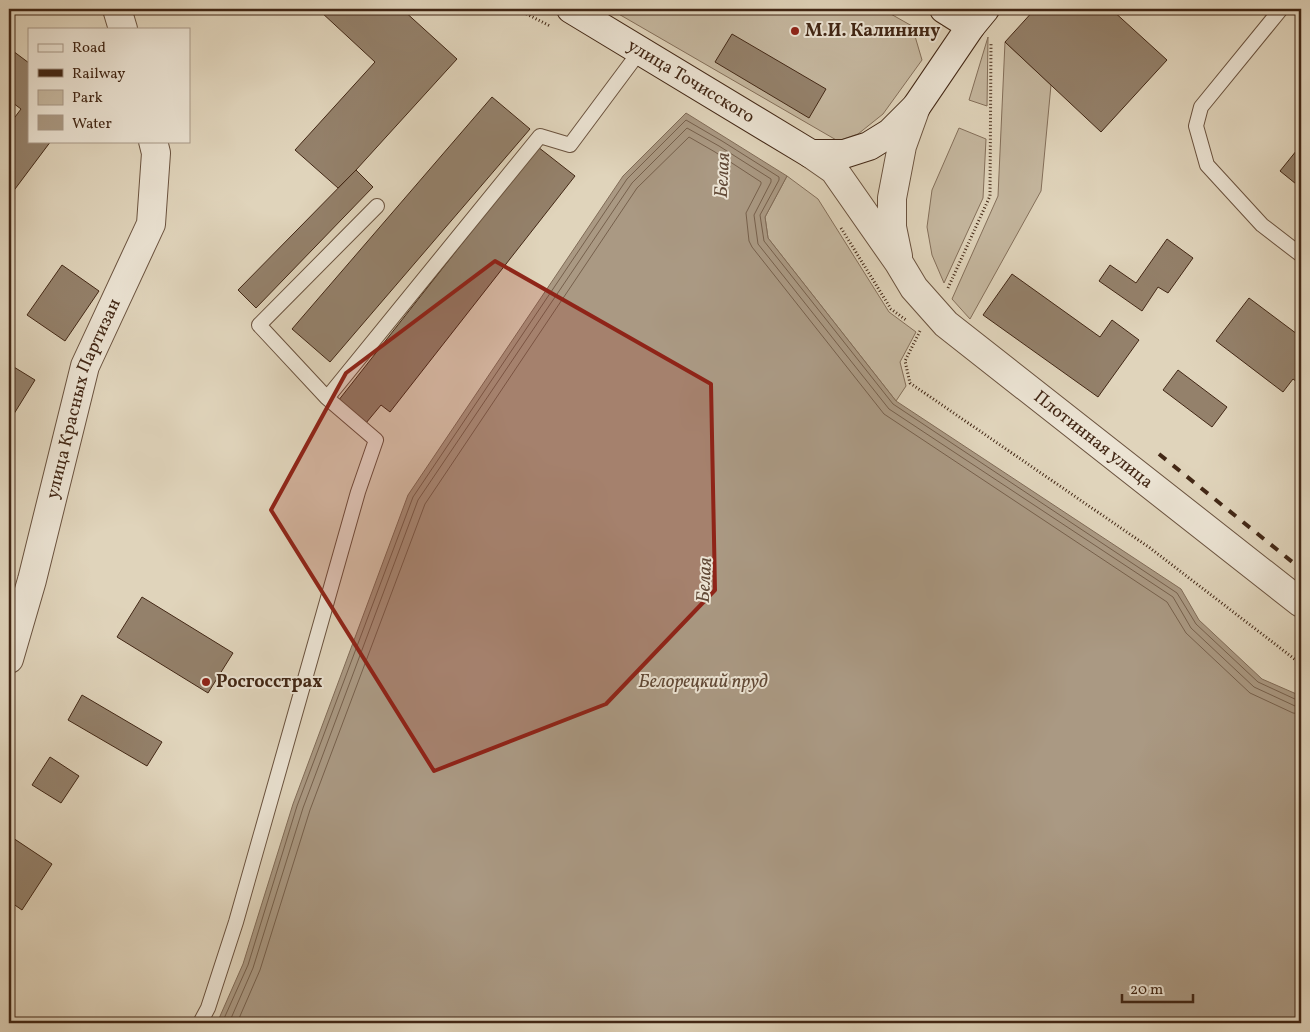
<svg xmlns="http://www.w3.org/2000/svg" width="1310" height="1032" viewBox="0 0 1310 1032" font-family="Vollkorn,serif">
	<rect width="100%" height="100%" fill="#e0d4bb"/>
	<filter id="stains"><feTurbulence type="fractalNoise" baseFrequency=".004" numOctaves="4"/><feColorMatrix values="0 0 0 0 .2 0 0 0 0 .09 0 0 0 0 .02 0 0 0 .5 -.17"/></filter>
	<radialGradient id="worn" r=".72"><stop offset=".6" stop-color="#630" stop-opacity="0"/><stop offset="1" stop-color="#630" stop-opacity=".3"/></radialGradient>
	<!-- green -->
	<path fill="#c5b79f" stroke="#846f5a" d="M610,9H882L912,26L922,60L883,114L858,134L838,141Z
		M988,37L987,106L969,100Z
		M1005,42L1051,85L1041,191L970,319L952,299L998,196Z
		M959,128L986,139L983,198L944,283L932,255L927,227L932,190Z
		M787,176L818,199L889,312L916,332L900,362L906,386L896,401L768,238L765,217Z"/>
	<!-- water -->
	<path fill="#aa9983" stroke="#806b57" d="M686,113L787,176L765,217L768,238L896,401L1181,589L1199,620L1262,679L1301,696V1023H217L243,964L293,804L408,495L623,176Z"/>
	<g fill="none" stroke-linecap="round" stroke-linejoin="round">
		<!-- shore -->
		<path stroke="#76604c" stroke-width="1" d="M222,1023L248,965L297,806L413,497L627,179L686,120L722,141L779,177V180L760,215L764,241L893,404L1177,593L1196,624L1258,682L1297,700H1301
			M229,1023L253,968L303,808L418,500L632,183L687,128L719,146L771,179V182L754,215L758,244L889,409L1173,597L1191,628L1254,687L1295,706L1301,707
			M237,1023L260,970L310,810L425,504L637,188L689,137L715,152L761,182V184L746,213L749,241L752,247L884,414L1167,602L1186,633L1250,693L1293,713L1301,714"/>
	</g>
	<!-- building -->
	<path fill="#94816b" stroke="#422715" d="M323,9H402L457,59L356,170L338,188L295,150L375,62L321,12Z
		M1035,9H1111L1167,60L1101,132L1005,42Z
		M732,34L826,89L809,118L715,62Z
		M9,48L29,63V141H51L9,197V125L21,109L9,100Z
		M492,97L530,129L330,362L292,329Z
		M1301,145V188L1280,171Z
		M538,147L575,176L390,412L381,405L366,423L338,401Z
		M356,170L373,187L256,308L238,290Z
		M1167,239L1193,258L1168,293L1158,287L1142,311L1099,281L1110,265L1136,283Z
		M62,265L99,291L65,341L27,315Z
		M1012,274L1100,337L1112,320L1139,340L1098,397L983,315Z
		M1249,298L1301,337V385L1293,379L1283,392L1216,341Z
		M9,364L35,380L12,417L9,415Z
		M1178,370L1227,407L1212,427L1163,390Z
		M142,597L233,653L208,693L117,637Z
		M82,695L162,742L147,766L68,720Z
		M50,757L79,776L61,803L32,785Z
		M10,836L52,864L22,910L9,901V838Z"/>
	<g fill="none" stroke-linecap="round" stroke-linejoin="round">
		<!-- service casing -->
		<g stroke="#6a523e" stroke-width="16">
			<path id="service" d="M1281,9L1201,107L1196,126L1207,165L1262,225L1301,255
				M377,206L259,325L327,398L540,136L570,145L640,51
				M200,1023L208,1008L236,922L358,492L376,440L327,398"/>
		</g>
		<!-- minor casing -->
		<g stroke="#6a523e" stroke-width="30">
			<g id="minor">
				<path d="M117,9L123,29"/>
				<path id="s1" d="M9,659L32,580L85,366L151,224L156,153L153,141"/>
			</g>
		</g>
		<!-- tertiary casing -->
		<g stroke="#6a523e" stroke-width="30">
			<g id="tertiary">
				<path id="s2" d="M811,154L834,170L899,263L914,288L946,324L1301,603"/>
				<path d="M898,256L892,227V198L902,146L916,107"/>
			</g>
		</g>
		<!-- secondary casing -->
		<g stroke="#422715" stroke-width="30">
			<g id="secondary">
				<path id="s3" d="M571,9L811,154H844L869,146L890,133L916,107L971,26L985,9"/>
				<path d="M944,9L971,26"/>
			</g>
		</g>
		<!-- path -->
		<path stroke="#422715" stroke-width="3" stroke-dasharray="1 2.5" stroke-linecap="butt" d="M517,9L550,26
			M841,228L891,309L906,320
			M948,288L990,196L991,43
			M920,331L905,361L910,383L1150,548L1301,664"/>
		<!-- service -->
		<use href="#service" stroke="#ebe3d3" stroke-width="14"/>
		<!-- minor -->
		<use href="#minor" stroke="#ebe3d3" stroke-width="28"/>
		<!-- tertiary -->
		<use href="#tertiary" stroke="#ebe3d3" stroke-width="28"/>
		<!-- secondary -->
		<use href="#secondary" stroke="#ebe3d3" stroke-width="28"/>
		<!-- rail -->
		<path stroke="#422715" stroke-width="4" stroke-dasharray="9 9" stroke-linecap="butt" d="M1159,454L1301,569"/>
	</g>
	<!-- marked area -->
	<path fill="#8f2418" fill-opacity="0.2" stroke="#8f2418" stroke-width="4" stroke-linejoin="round" d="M495,261L711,384L715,590L606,704L434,771L271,510L346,373Z"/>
	<!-- markers -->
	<g fill="#8f2418" stroke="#ebe3d3" stroke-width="2">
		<circle cx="795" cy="31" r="5"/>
		<circle cx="206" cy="682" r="5"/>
	</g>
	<g text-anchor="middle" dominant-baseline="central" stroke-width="4" stroke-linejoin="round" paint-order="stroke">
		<!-- poi labels -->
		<g font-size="18" font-weight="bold" fill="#422715" stroke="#ebe3d3" text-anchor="start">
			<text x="805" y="31">М.И. Калинину</text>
			<text x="216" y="682">Росгосстрах</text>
		</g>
		<!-- street labels -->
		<g font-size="18" fill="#422715" stroke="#ebe3d3">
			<text stroke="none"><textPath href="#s3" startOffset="140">улица Точисского</textPath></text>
			<text stroke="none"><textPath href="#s1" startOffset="271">улица Красных Партизан</textPath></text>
			<text stroke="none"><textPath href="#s2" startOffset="406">Плотинная улица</textPath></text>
		</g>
		<!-- water labels -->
		<g font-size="19" font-style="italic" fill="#614936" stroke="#ebe3d3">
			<text transform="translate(723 175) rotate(-87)">Белая</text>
			<text transform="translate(705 580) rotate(-87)">Белая</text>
			<text x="703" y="682">Белорецкий пруд</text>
		</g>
	</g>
	<!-- margin -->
	<rect width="1310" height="1032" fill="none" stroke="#e0d4bb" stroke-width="30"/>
	<rect x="10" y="10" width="1290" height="1012" fill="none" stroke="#422715" stroke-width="2.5"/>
	<rect x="15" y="15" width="1280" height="1002" fill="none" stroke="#422715"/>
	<!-- legend -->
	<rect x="28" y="28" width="162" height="115" fill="#ebe3d3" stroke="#a79887"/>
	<rect x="38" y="44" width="25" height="8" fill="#ebe3d3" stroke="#a79887"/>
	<text x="72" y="52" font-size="15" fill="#422715">Road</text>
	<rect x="38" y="69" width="25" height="8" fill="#422715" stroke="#a79887"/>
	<text x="72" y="78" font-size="15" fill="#422715">Railway</text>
	<rect x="38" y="90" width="25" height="15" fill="#c5b79f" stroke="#a79887"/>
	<text x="72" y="102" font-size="15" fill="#422715">Park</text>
	<rect x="38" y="115" width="25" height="15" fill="#aa9983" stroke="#a79887"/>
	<text x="72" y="128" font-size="15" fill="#422715">Water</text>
	<!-- scale -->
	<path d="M1122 994v8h71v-8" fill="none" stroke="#422715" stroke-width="2.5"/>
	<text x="1130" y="994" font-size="15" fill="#422715" stroke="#ebe3d3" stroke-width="4" paint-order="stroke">20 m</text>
	<rect width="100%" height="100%" filter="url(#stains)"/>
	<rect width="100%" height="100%" fill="url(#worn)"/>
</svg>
